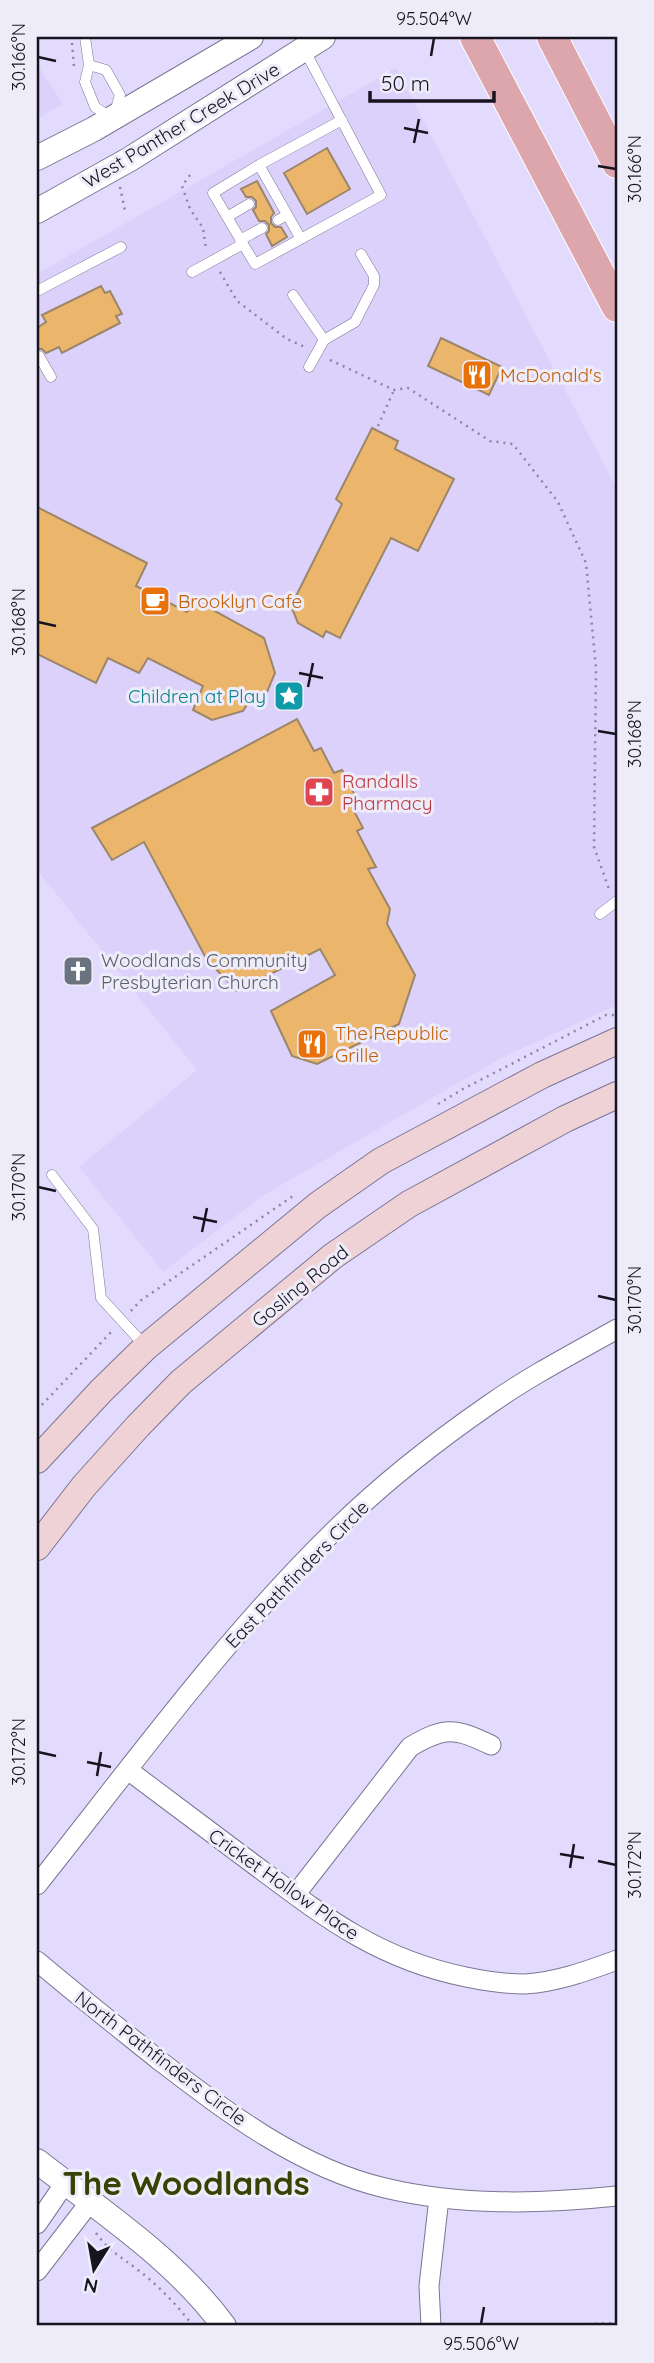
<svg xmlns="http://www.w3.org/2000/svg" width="654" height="2363" viewBox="0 0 654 2363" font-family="Quicksand,sans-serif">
	<rect width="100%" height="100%" fill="#e3dbfe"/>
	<!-- built -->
	<path fill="#dbd1fb" d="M37,64L63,104L37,119Z
		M396,68L617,489V1005L503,1057L264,1195L163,1272L79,1167L197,1070L39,872L37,829V274Z"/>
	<!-- building -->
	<path fill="#ebb56c" stroke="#9b8669" stroke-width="2" d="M327,148L350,189L307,214L284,173Z
		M257,181L274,213L271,217V223L275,227H281L287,237L272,246L266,234L269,231V225L265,221H259L253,210L256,207V201L252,197H246L241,189Z
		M101,286L105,293L110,291L122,314L116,316L120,323L62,353L59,347L46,353L42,349H37V328L46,322L42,315Z
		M441,338L502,367L489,395L428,366Z
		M372,428L398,441L395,449L454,479L418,551L391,538L340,638L326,631L323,637L298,623L291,606L342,504L336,499Z
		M37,507L147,563L136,586L187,612L195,600L264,638L275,673L267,692L253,696L243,711L212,720L193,710L203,686L148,658L139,673L108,658L96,683L37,654Z
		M297,719L314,751L321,748L334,773L342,770L361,807L354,811L363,828L357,831L376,867L368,869L390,909L387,924L415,975L399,1024L317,1064L292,1056L271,1011L335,975L320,949L237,991L207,960L144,842L112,860L92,828Z"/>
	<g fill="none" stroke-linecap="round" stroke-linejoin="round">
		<!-- service casing -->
		<g stroke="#7c7594" stroke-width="11">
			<path id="service" d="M85,37L89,65L85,82L95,107L113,119L120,95L106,70L89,65
				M227,217L249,204
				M278,220L287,215
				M301,239L259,165L342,120
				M240,240L262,228
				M243,244L213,193L259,165
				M192,272L243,244L255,264L381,195L304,49
				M37,291L121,247
				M293,295L324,340
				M39,356L51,377
				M309,367L324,340L355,322L374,285V276L361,254
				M600,914L617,901
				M52,1175L93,1229L101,1298L146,1347"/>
		</g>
		<!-- minor casing -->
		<g stroke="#7c7594" stroke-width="21">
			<path id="minor" d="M128,1770C169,1801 211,1832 252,1863C323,1916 377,1959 466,1977C485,1981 505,1984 525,1984C557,1982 587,1971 617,1960
				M37,1885C134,1763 225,1637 337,1528C382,1484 438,1440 490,1404C530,1376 574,1353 617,1329
				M295,1895L410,1747C445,1726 455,1728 491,1745
				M37,1961C77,1995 119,2028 160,2061C228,2113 300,2168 385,2188C460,2206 540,2204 617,2196
				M37,2224L65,2183
				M37,2271L90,2202
				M431,2326L429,2286L439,2198"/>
		</g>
		<!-- tertiary casing -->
		<g stroke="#7c7594" stroke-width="26">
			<path id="tertiary" d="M37,158L94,129L251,37
				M37,211L130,159L323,37
				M37,2161C101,2211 175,2259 224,2326"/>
		</g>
		<!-- secondary casing -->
		<g stroke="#7c7594" stroke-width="28">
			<path id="secondary" d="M37,1460L101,1391L146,1347L318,1205L381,1161L542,1075L617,1041
				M37,1547L84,1486L138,1426L181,1382L333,1256L409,1204L565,1119L617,1095"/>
		</g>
		<!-- primary casing -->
		<g stroke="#fff" stroke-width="32">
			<path id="primary" d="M475,37L617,307
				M552,37L617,163"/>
		</g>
		<!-- path -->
		<path stroke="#8c86a0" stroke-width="2.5" stroke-dasharray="2 5" stroke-linecap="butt" d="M72,43L74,67
			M190,175L182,186L190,209L203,228L206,249
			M120,187L125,211
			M220,272L237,301L287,339L305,347
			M330,360L394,390L408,388L490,441L513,444L558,502L586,563L596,668L594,847L609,889
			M378,426L394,390
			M438,1104L463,1089L606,1015H617
			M131,1311L140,1301L293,1196
			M37,1410L114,1329
			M96,2233C110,2252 120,2256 138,2270C158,2285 178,2306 193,2326
			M525,2326L617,2323"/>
		<!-- service -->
		<use href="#service" stroke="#fff" stroke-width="10"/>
		<!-- minor -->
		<use href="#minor" stroke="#fff" stroke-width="19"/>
		<!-- tertiary -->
		<use href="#tertiary" stroke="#fff" stroke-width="24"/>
		<!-- secondary -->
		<use href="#secondary" stroke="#eed2d6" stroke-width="26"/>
		<!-- primary -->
		<use href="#primary" stroke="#dda6ad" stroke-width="30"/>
	</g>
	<!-- ticks -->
	<path fill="none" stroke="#171420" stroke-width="2.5" d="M431,56L434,38M38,57L56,61M404,128L428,133M414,143L419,119M598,166L616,169M38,622L56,626M299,673L323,678M308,687L313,663M598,731L616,734M38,1187L56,1191M193,1217L217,1222M202,1232L207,1208M598,1296L616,1300M38,1752L56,1756M87,1762L111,1767M97,1776L101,1752M560,1854L584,1858M598,1861L616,1865M570,1868L574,1844M481,2324L484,2307"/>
	<!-- icons -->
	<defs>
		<g id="restaurant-square" transform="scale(1.575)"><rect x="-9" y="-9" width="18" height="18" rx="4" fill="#e8710a" stroke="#efecfa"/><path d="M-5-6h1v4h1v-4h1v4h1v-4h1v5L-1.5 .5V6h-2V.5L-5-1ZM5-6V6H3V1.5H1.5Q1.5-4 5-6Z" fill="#fff"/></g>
		<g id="cafe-square" transform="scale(1.575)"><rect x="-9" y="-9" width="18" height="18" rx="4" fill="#e8710a" stroke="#efecfa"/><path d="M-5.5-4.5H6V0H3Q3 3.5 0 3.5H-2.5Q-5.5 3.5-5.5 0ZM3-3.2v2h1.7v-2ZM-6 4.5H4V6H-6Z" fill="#fff"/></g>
		<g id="sight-square" transform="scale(1.575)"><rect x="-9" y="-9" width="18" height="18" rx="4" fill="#0f9aa8" stroke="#efecfa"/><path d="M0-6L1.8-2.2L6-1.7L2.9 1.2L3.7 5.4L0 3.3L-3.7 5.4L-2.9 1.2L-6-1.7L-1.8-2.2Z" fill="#fff"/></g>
		<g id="pharmacy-square" transform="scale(1.575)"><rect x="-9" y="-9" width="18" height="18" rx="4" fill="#e0444e" stroke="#efecfa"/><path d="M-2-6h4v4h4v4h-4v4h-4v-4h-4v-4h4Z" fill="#fff"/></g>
		<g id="church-square" transform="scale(1.575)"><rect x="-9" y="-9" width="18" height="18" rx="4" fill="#6b7280" stroke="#efecfa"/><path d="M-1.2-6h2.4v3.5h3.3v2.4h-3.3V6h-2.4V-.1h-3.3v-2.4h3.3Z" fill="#fff"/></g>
	</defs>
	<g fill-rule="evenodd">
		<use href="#restaurant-square" x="477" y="375"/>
		<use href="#cafe-square" x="155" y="601"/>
		<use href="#sight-square" x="289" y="696"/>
		<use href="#pharmacy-square" x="319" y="792"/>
		<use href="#church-square" x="78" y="971"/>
		<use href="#restaurant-square" x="312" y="1044"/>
	</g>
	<g text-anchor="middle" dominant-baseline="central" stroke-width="6" stroke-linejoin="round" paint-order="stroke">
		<!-- street labels -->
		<g font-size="19" fill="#171420" stroke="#efecfa">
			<text transform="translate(181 125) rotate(-31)">West Panther Creek Drive</text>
			<text transform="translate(300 1286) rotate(-39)">Gosling Road</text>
			<text transform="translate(297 1574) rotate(-46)">East Pathfinders Circle</text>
			<text transform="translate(284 1884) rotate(35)">Cricket Hollow Place</text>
			<text transform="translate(161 2058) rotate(37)">North Pathfinders Circle</text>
		</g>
		<!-- food labels -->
		<g font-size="19" fill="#c56008" stroke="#efecfa" text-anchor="start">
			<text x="500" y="375">McDonald's</text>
			<text x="178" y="601">Brooklyn Cafe</text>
			<text x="335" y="1033">The Republic<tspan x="335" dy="22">Grille</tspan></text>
		</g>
		<!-- culture labels -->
		<g font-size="19" fill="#0d838f" stroke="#efecfa" text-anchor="end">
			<text x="266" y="696">Children at Play</text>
		</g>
		<!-- health labels -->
		<g font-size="19" fill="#be3a42" stroke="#efecfa" text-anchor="start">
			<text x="342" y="781">Randalls<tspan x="342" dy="22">Pharmacy</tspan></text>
		</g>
		<!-- worship labels -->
		<g font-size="19" fill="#5b616d" stroke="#efecfa" text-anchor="start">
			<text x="101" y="960">Woodlands Community<tspan x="101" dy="22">Presbyterian Church</tspan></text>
		</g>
		<!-- town labels -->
		<g font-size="33" font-weight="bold" fill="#384205" stroke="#efecfa">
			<text x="186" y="2182">The Woodlands</text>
		</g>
	</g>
	<!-- border -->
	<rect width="654" height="2363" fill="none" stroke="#efecfa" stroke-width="77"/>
	<!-- north arrow -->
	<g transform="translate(94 2269) rotate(191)" stroke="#efecfa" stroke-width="5" paint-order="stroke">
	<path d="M0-5L12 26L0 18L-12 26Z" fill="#171420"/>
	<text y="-10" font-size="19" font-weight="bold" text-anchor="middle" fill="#171420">N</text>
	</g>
	<!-- scale -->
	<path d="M370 91v10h124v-10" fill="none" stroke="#171420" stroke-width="3.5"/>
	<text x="381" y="91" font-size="21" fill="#171420" stroke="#efecfa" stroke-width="5" paint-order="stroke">50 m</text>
	<rect x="38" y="38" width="578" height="2286" fill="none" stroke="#171420" stroke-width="2.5"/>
	<g font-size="18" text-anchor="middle" fill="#171420">
		<text x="434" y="25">95.504°W</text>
		<text transform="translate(19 57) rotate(-90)" y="6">30.166°N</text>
		<text transform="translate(635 169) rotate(-90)" y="6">30.166°N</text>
		<text transform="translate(19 622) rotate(-90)" y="6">30.168°N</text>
		<text transform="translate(635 734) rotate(-90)" y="6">30.168°N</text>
		<text transform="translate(19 1187) rotate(-90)" y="6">30.170°N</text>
		<text transform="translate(635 1300) rotate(-90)" y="6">30.170°N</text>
		<text transform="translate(19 1752) rotate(-90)" y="6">30.172°N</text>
		<text transform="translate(635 1865) rotate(-90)" y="6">30.172°N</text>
		<text x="481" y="2350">95.506°W</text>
	</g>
</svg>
